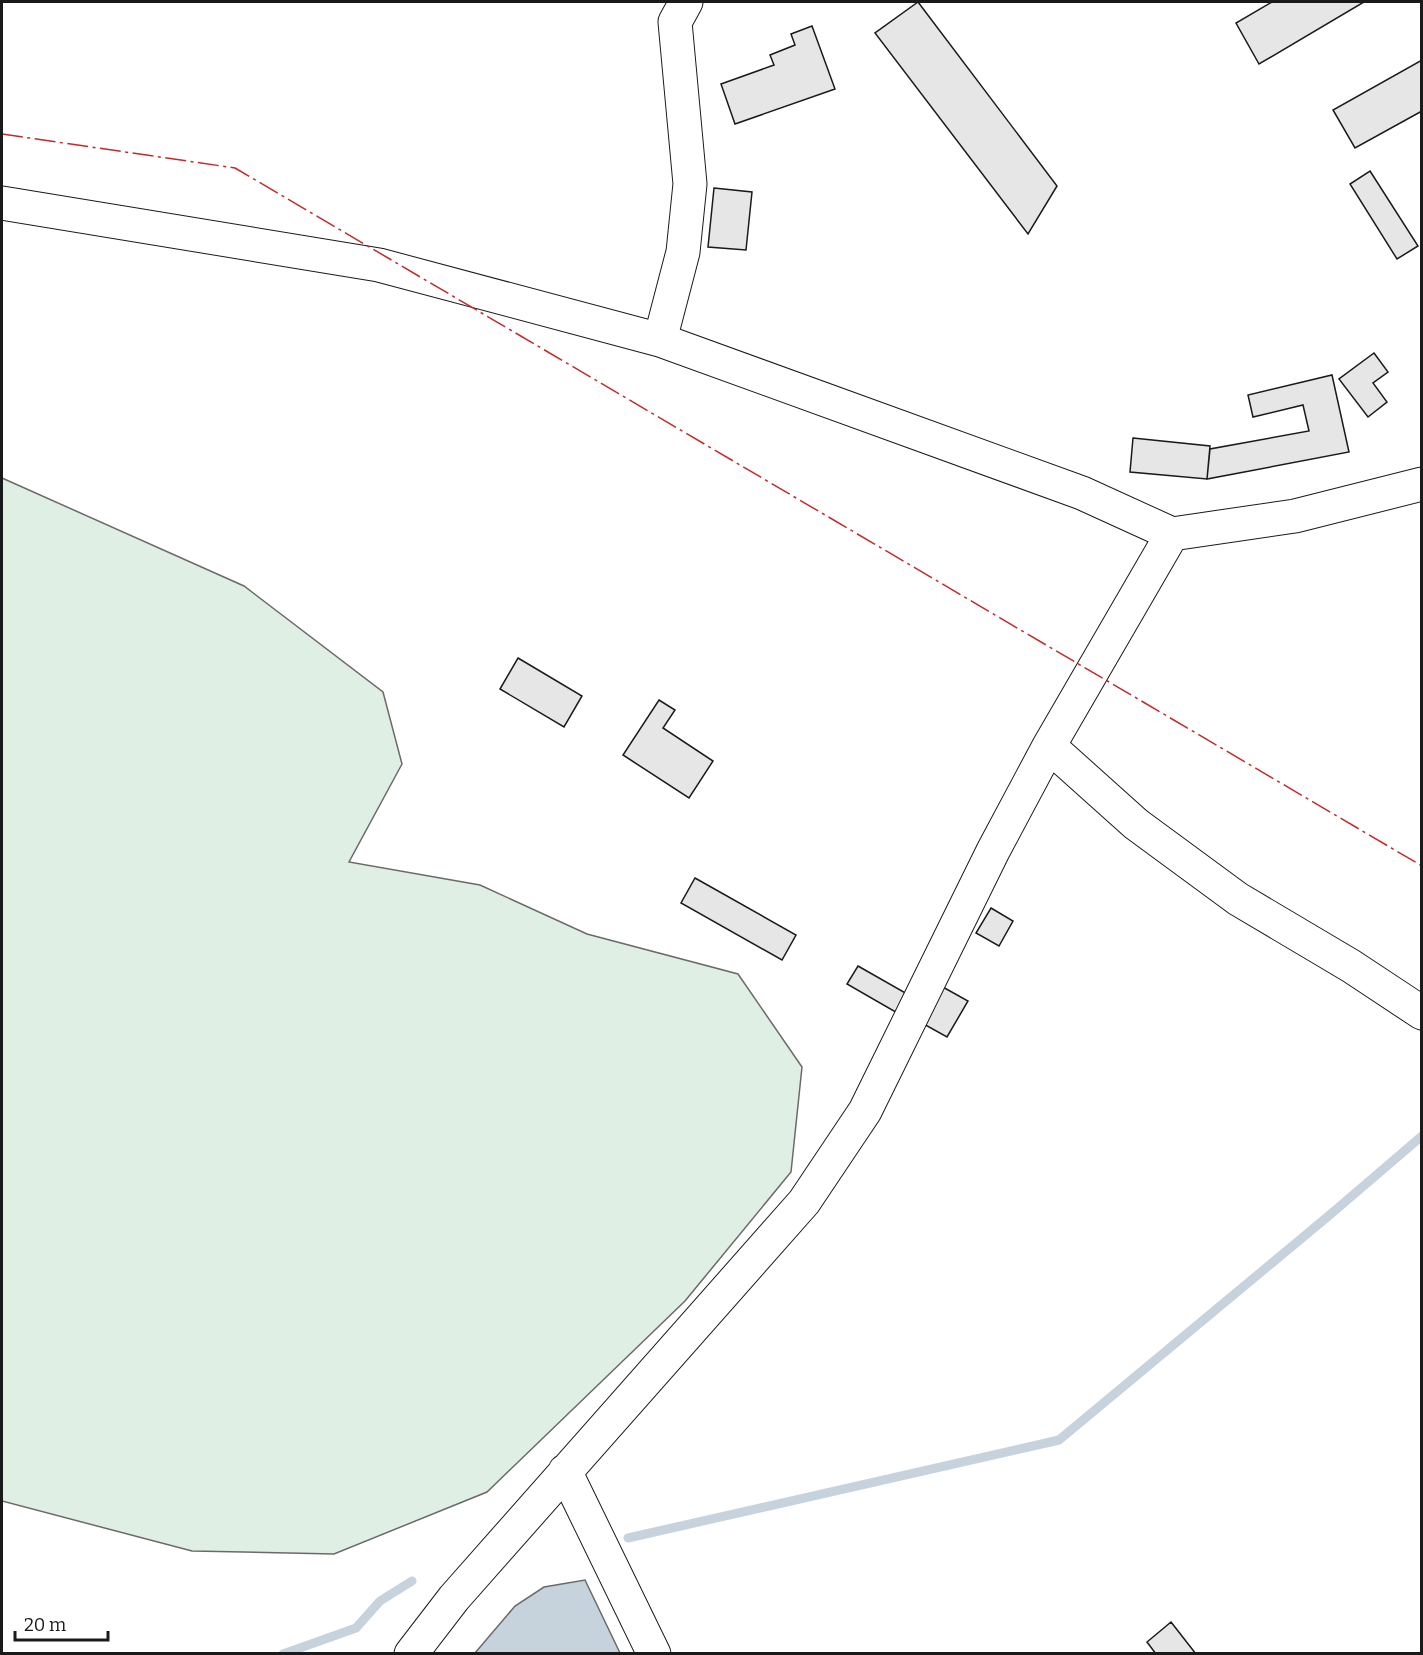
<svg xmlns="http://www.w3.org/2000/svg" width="1423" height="1655" viewBox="0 0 1423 1655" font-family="Bitter,serif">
	<rect width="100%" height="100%" fill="#fff"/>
	<!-- green -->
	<path fill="#e0efe3" stroke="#6a6a6a" stroke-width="1.5" d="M2,478L244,586L383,692L402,764L349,862L480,885L587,934L738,974L802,1067L791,1172L685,1301L487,1492L334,1554L192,1551L2,1501Z"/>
	<!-- water -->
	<path fill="#c6d2dc" stroke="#6a6a6a" stroke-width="1.5" d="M585,1580L620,1653H475L515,1606L544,1587Z"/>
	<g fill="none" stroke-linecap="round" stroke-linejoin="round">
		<!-- stream -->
		<path stroke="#c6d2dc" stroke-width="9" d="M628,1538L1059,1440L1332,1213L1422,1136
			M283,1654L356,1628L380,1601L412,1581"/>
	</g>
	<!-- building -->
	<path fill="#e6e6e6" stroke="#1a1a1a" stroke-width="1.5" d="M918,2L1057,186L1028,234L875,33Z
		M1272,2H1364L1259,64L1236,23Z
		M812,26L835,89L735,124L721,84L774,65L770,55L795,45L791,34Z
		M1422,60V111L1355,148L1333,110Z
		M1370,171L1418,246L1397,259L1350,184Z
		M714,188L752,192L746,250L708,247Z
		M1374,353L1388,372L1373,383L1387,402L1368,417L1339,379Z
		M1332,375L1349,452L1207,479L1210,449L1309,431L1303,405L1253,417L1248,395Z
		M1133,438L1210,446L1207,479L1130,472Z
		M518,658L582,696L564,727L500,689Z
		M659,700L675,710L663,728L713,761L689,798L623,755Z
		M695,878L796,935L782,960L681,903Z
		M991,908L1013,921L999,946L976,933Z
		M858,966L909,995L899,1014L847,984Z
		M941,986L968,1001L947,1037L920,1022Z
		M1171,1622L1196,1654H1156L1147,1642Z"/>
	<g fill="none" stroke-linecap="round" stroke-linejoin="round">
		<!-- minor casing -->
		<g stroke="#1a1a1a" stroke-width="35">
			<path id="minor" d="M2,203L379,265L660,340L1082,493L1172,534L1295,516L1422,484
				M660,340L683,252L690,184L675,22L686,2
				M1172,534L1049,746L1136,824L1238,899L1351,966L1422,1013
				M565,1471L654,1654
				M411,1654L454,1598L804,1202L865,1111L993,851L1049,746"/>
		</g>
		<!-- minor -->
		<use href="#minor" stroke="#fff" stroke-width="33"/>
		<!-- power -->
		<path stroke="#c62828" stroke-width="1.5" stroke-dasharray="21 4.5 3 4.5" stroke-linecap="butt" d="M2,134L235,168L1422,866"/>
	</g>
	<!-- border -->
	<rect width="1423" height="1655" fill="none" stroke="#1a1a1a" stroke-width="6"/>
	<!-- scale -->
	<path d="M15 1631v9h93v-9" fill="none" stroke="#1a1a1a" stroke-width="3"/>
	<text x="24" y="1631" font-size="18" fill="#1a1a1a" stroke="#ffffff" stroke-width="4.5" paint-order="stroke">20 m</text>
</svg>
